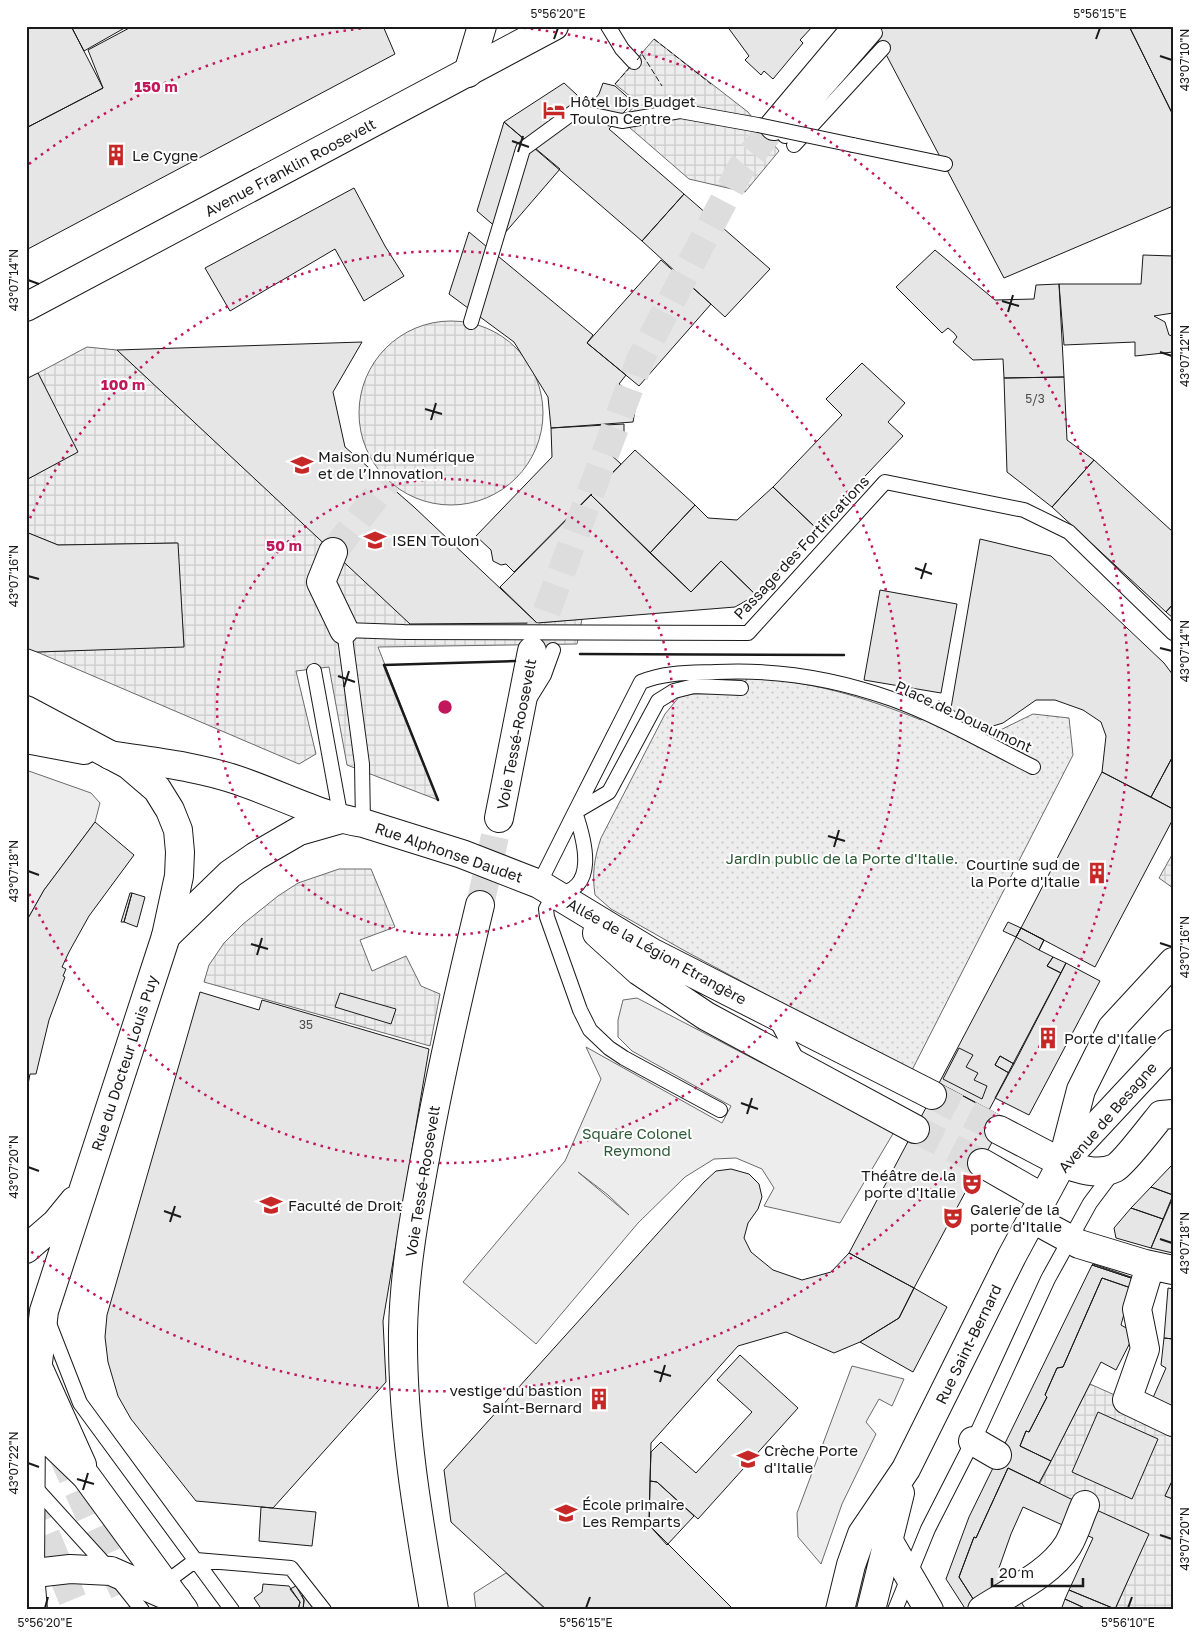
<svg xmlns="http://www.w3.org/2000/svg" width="1199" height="1636" viewBox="0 0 1199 1636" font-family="'Golos Text',sans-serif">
	<defs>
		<pattern id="garden-dots" width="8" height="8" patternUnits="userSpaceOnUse" patternTransform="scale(1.25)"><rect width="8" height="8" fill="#ededed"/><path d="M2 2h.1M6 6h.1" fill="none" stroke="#cbcbcb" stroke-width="1.8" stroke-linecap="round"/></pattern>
		<pattern id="plaza-grid" width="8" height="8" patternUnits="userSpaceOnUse" patternTransform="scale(1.25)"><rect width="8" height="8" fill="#ededed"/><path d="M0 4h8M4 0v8" fill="none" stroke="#cbcbcb"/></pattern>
	</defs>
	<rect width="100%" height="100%" fill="#fff"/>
	<!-- built -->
	<path fill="#ededed" stroke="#6a6a6a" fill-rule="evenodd" d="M26,770L91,793L100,803L95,822L44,890L26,922Z
		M637,998L894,1132L840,1223L764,1206L774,1188L762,1169L736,1158L714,1159L685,1177L638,1223L536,1344L463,1282L565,1161L601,1079L586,1047L722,1123L731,1106L632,1051L618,1037V1020L623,1000ZM578,1172L608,1195L629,1215Z
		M852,1366L904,1379L892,1406L879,1399L866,1422L876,1434L842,1504L821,1564L798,1537L797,1513Z
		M506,1573L546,1610H476L474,1593Z"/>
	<!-- garden -->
	<path fill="url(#garden-dots)" stroke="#6a6a6a" d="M747,678C809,680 864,697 921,720L939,700L954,722L986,737L1033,714L1069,718L1073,755L911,1072L685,951L611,909L595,895C592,874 594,859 601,838L665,714L679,697L692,694L741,693Z"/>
	<!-- plaza -->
	<path fill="url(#plaza-grid)" stroke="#6a6a6a" d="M654,39L748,112L779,151L745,192L689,179L622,121L637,102L615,84Z
		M359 413a92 92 0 1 1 184 0a92 92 0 1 1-184 0Z
		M87,347L117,350L410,623H537L582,619L577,644L378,647L438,800L347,765L329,667L296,671L316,754L299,764L37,652L184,646L177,543L58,545L26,532V480L77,452L38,373Z
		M1173,853V888L1159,878Z
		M339,869H371L395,927L360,940L372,971L406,956L421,986L440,994L430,1046L204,982L209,965L224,943L243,924L278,896L298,883Z
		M1090,1384L1173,1421V1479L1165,1496L1173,1499V1610H1115L1148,1534L1039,1485Z"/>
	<!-- building -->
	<path fill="#e6e6e6" stroke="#1a1a1a" d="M26,26H71L103,88L26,128Z
		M71,26H128L84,51Z
		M133,26H383L395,54L26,250V128L103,88L88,50Z
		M727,26H813L800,40L803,43L773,79L764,71L761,75L745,60L749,56Z
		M871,26H1129L1173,115V206L1004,278Z
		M1129,26H1173V115Z
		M564,83L589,106L599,94L603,83L615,86L633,102L609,129L684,194L642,241L504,122Z
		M504,122L560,169L504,234L477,211Z
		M354,188L385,246L404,276L364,301L335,249L230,311L205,268Z
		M684,194L770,269L725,317L642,241Z
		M469,232L593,335L587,343L626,375L619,384L637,399L633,422L551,428L548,397L514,342L449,294Z
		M935,250L995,300L1034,299L1036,285L1059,284L1064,377L1004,378L1003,359L973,360L953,342L957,337L954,333L948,328L942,333L896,287Z
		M1143,255L1173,256V313L1154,316L1165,322L1169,335L1173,336V352L1135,356V342L1064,345L1059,284H1141Z
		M661,260L711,304L639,386L587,343Z
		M362,342L333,392L345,447L414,507L537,623L410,624L117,350Z
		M862,363L905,403L888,422L903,436L816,528L773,487L842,415L826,399Z
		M38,373L78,452L26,480V379Z
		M1064,377L1067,440L1094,460L1052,507L1007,472L1004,378Z
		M624,424V437L609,453L621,464L514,572L506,564L501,565L493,561L491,550L476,536L552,457L551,428Z
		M635,450L695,505L650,553L591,495Z
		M1094,460L1173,532V604L1166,612L1052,507Z
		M773,487L816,528L756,595L721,561L691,592L650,553L695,505L708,518L737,520Z
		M591,495L691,592L721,561L756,595L735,607L537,623L500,587Z
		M26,532L58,545L178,543L184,647L37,652L26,648Z
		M980,539L1051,556L1164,663L1173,675V756L1151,797L1102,772L1106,736L1101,722L1083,710L1055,700H1036L1003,723L983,729L969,724L951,708Z
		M880,590L957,604L941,693L864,680Z
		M1173,604V618L1166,612Z
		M1173,756V809L1151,797Z
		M1102,772L1173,809V819L1095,967L1021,928Z
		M95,822L134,855L89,916L69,952L62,967L66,969L63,976L65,977L49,1020L36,1074H30L26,1095V922L44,890Z
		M130,893H132L124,922H121Z
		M132,893L145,897L137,927L124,922Z
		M1008,922L1021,928L1016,937L1003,931Z
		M1021,928L1044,940L1039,950L1016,937Z
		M1021,928L1044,940L1039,950L1053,957L1047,966L1061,973L1014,1064L1000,1056L995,1065L1009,1073L989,1110L939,1083Z
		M1053,957L1066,963L1061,973L1047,966Z
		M1066,963L1100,981L1029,1115L995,1098Z
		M200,992L259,1010L262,1000L429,1049L383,1321L386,1382L273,1508L196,1501L131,1419L118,1396L108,1362L105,1337L107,1315Z
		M340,993L396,1009L391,1024L335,1007Z
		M959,1048L973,1055L966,1067L978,1073L974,1080L987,1086L982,1099L943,1079Z
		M1000,1056L1014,1064L1009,1073L995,1065Z
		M939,1083L1005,1118L914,1288L849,1253Z
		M1171,1166L1173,1167V1195L1151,1187Z
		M731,1169L749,1174L759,1184L762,1197L758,1209L748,1223L744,1238L751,1252L773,1270L802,1280L831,1272L849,1253L914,1288L899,1318L860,1342L834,1353L786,1332L738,1346L651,1443L649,1525L734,1610H547L451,1522L444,1470L704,1182L716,1171Z
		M1151,1187L1173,1195L1163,1219L1131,1208Z
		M1173,1197V1253L1151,1248Z
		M1131,1208L1163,1219L1151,1248L1116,1238L1114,1228Z
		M1093,1264L1134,1278V1279L1092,1265Z
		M1092,1265L1134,1279L1131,1288L1102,1278L1063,1367L1057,1368L1045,1395L1047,1397L1029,1432L1026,1431L1020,1446L1051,1461L1039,1483L1008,1468L976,1538L974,1537L959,1577L977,1605L994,1610H966L946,1579L969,1517Z
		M1102,1278L1131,1288L1121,1325L1135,1333L1116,1370L1101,1362L1051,1461L1020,1446L1026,1431L1029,1432L1047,1397L1045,1395L1057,1368L1063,1367Z
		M914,1288L947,1307L913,1372L860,1342L899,1318Z
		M1168,1288L1173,1289V1339L1164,1338Z
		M1164,1338L1173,1339V1409L1152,1400L1166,1368L1161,1365Z
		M740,1355L798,1408L698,1519L657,1482L650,1481L651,1452L661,1442L696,1473L752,1412L717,1380Z
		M1098,1412L1158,1439L1132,1499L1072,1472Z
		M1008,1468L1077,1502L1067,1527L1023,1507L1011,1534L999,1568L1009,1584L977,1605L959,1577L974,1537L976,1538Z
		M1173,1479V1499L1165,1496Z
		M650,1481L657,1482L694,1516L667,1545L649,1525Z
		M261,1507L316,1512L312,1546L259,1541Z
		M1090,1507L1149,1534L1115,1609L1069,1590L1093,1538L1079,1532Z
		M263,1584L289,1586L300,1602L298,1610H262L254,1598L262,1592Z
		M296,1586L304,1600L303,1610H298L300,1602L290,1589Z
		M1069,1590L1115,1609L1089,1610L1065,1599Z
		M305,1594L317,1610H303L304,1600L302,1596Z
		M1017,1595L1026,1610H994Z
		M1065,1599L1089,1610H1061Z"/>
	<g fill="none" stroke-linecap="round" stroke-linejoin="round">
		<!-- street-tunnel -->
		<path stroke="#ddd" stroke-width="28" stroke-dasharray="28 14" stroke-linecap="butt" d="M333,552L388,481"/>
		<!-- secondary-tunnel -->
		<path stroke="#ddd" stroke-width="28" stroke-dasharray="28 14" stroke-linecap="butt" d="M532,651L640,360L742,166L774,126
			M480,905L499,818
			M932,1095L999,1130
			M915,1129L982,1163"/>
		<!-- highway-tunnel -->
		<path stroke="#ddd" stroke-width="28" stroke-dasharray="28 14" stroke-linecap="butt" d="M61,1452L132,1610
			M30,1496L77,1610"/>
		<!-- lane casing -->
		<g stroke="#1a1a1a" stroke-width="16">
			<path id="lane" d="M608,26L622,49L634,62
				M785,136L875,33
				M794,145L883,48
				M853,145L945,164
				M471,322L523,149L575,111L622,121L680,111L758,125
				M314,671L341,819
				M531,696L544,675L553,650
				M363,823L362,764L344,630L404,632L748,633L885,482L1024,510L1069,532L1173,633
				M539,884L575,812L609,792L658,701L674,691L694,686L741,688
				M776,1020L799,1063
				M720,1110L624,1058L609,1048L590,1030L580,1010L547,917L546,909L554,894C599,892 585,841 575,812L641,682C665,672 691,673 716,672C776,669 836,679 892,699C941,717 987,744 1033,767
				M48,1321L80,1403L232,1610
				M32,1484L111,1571L142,1610
				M165,1583L196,1560L291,1568L324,1610
				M895,1610L928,1529L979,1429L1048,1279L1090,1203L1114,1171"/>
		</g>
		<!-- street casing -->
		<g stroke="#1a1a1a" stroke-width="30">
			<path id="street" d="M333,552L321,582L344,630
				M1173,962L1112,1028L1081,1090L1062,1163C1078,1169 1098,1176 1115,1168C1124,1163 1153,1125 1161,1115L1173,1114
				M1033,1219L1079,1244L1145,1264L1173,1270
				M1150,1266L1137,1309L1145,1349L1127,1400L1173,1422
				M973,1441L997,1455
				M887,1538L929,1610
				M26,1574L70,1569L111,1571L177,1600
				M982,1610C1011,1591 1049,1575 1068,1545C1075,1533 1079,1518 1085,1505"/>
		</g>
		<!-- secondary casing -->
		<g stroke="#1a1a1a" stroke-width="30">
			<path id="secondary" d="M468,73L482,26
				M774,126L858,26
				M110,755C152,762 196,766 237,780C279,794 319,816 363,823L462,854L539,884L651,952L932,1095
				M499,818L532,651
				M597,933L639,971L706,1016L915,1129
				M166,936L230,874L256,856L299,831L341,819
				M999,1130L1062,1163
				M982,1163L1043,1198
				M434,1610C418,1518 402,1426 403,1332C404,1272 415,1212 426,1153C441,1070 460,988 480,905
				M840,1610L851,1565L862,1534L906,1469L1012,1256L1062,1163L1173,1044
				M871,1610L900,1493"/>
		</g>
		<!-- primary casing -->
		<g stroke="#1a1a1a" stroke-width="30">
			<path id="primary" d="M26,307L554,26
				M26,710L129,765L157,789L170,810L178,830L180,852L179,876L166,936L44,1311L31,1423L30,1574L33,1610
				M26,739L84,750
				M26,1249L56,1223L74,1201
				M38,1367L82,1465
				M26,1418L86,1476L184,1610"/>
		</g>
		<!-- lane -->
		<use href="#lane" stroke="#fff" stroke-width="14"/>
		<!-- street -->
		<use href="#street" stroke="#fff" stroke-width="28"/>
		<!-- secondary -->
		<use href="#secondary" stroke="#fff" stroke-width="28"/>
		<!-- primary -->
		<use href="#primary" stroke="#fff" stroke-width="28"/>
		<!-- lane-bridge casing -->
		<g stroke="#1a1a1a" stroke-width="16" stroke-linecap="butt">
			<path id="lane-bridge" d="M758,125L853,145"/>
		</g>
		<!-- lane-bridge -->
		<use href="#lane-bridge" stroke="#fff" stroke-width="14"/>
		<!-- fence -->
		<path stroke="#1a1a1a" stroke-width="1" stroke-dasharray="6 2.5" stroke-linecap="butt" d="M654,39L711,84
			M637,60L642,54L662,86
			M615,84L632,65"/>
		<!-- wall -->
		<path stroke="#1a1a1a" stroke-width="2.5" d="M580,654L844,655
			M438,800L384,665L515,661"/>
	</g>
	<!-- ticks -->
	<path fill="none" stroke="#1a1a1a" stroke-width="2" d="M554,39L558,28M1096,39L1100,28M1160,56L1172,60M512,141L529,147M518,152L523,136M28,280L39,284M1002,301L1019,306M1008,312L1013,295M1160,352L1172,356M425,409L442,414M431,420L436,403M915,568L932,574M28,576L39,579M921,579L926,563M1160,648L1172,651M338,676L355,682M344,687L349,671M828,836L845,841M834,847L839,830M28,871L39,875M1160,943L1172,947M251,944L268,949M257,955L262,938M741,1103L758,1109M747,1114L752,1098M28,1167L39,1171M164,1211L181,1217M170,1222L175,1206M1160,1239L1172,1243M654,1371L671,1376M660,1382L665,1365M28,1463L39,1467M77,1479L94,1484M83,1490L88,1473M1160,1535L1172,1539M45,1608L48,1597M586,1608L590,1597M1128,1608L1132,1597"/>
	<!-- distance rings -->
	<g fill="none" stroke="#c2185b" stroke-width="2.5" stroke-dasharray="2.5 5">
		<circle cx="445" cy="707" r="228"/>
		<path d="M27 525A456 456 0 1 1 27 889"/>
		<path d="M29 164A684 684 0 0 1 374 27M516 27A684 684 0 1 1 29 1250"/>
	</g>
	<!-- icons -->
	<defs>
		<g id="hotel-bare" transform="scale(1.725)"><path d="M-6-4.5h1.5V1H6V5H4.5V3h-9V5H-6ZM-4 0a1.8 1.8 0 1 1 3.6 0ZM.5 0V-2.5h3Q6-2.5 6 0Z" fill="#c62828" stroke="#fff" stroke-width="2.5" paint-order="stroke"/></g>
		<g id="building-bare" transform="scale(1.725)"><path d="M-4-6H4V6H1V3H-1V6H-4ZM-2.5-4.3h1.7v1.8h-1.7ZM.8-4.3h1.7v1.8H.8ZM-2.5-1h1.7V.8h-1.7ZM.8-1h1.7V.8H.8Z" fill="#c62828" stroke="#fff" stroke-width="2.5" paint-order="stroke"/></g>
		<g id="university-bare" transform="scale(1.725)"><path d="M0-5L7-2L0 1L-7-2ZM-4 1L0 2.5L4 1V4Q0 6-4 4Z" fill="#c62828" stroke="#fff" stroke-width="2.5" paint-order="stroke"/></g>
		<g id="theatre-bare" transform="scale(1.725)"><path d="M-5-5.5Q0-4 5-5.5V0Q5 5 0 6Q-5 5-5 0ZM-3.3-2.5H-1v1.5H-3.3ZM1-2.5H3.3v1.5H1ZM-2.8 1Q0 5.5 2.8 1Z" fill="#c62828" stroke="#fff" stroke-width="2.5" paint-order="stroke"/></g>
		<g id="school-bare" transform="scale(1.725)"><path d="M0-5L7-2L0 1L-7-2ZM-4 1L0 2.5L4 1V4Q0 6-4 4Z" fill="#c62828" stroke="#fff" stroke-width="2.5" paint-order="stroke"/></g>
	</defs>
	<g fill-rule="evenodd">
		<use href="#hotel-bare" x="554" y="110"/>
		<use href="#building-bare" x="116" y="155"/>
		<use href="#university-bare" x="302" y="465"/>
		<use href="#university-bare" x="375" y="540"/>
		<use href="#building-bare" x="1097" y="873"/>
		<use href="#building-bare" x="1048" y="1038"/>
		<use href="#theatre-bare" x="972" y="1184"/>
		<use href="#university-bare" x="271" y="1205"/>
		<use href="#theatre-bare" x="953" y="1218"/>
		<use href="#building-bare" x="599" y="1399"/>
		<use href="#school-bare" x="748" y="1459"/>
		<use href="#school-bare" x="566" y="1513"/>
	</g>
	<g text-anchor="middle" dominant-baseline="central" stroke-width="4" stroke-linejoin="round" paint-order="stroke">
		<!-- number labels -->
		<g font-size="12" fill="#4d4d4d">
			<text x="1035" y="398">5/3</text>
			<text x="306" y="1024">35</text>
		</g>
		<!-- poi labels -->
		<g font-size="15" fill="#1a1a1a" stroke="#fff" text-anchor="start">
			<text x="570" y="101">Hôtel Ibis Budget<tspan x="570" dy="17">Toulon Centre</tspan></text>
			<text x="132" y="155">Le Cygne</text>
			<text x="318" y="456">Maison du Numérique<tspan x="318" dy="17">et de l’Innovation</tspan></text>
			<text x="392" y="540">ISEN Toulon</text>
			<text x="1080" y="864" text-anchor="end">Courtine sud de<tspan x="1080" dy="17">la Porte d'Italie</tspan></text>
			<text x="1064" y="1038">Porte d'Italie</text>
			<text x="956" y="1175" text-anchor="end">Théâtre de la<tspan x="956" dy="17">porte d'Italie</tspan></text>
			<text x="288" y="1205">Faculté de Droit</text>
			<text x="970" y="1209">Galerie de la<tspan x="970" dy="17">porte d'Italie</tspan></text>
			<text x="582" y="1390" text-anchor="end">vestige du bastion<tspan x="582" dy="17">Saint-Bernard</tspan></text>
			<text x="764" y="1450">Crèche Porte<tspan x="764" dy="17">d'Italie</tspan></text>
			<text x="582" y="1504">École primaire<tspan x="582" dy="17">Les Remparts</tspan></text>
		</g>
		<!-- street labels -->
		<g font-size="15" fill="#1a1a1a" stroke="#fff">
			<text transform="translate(290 167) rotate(-28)">Avenue Franklin Roosevelt</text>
			<text transform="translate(801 547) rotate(-47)">Passage des Fortifications</text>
			<text transform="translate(964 716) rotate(25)">Place de Douaumont</text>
			<text transform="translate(516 734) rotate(-79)">Voie Tessé-Roosevelt</text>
			<text transform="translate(449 852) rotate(19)">Rue Alphonse Daudet</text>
			<text transform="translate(657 951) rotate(29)">Allée de la Légion Etrangère</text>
			<text transform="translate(124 1063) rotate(-72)">Rue du Docteur Louis Puy</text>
			<text transform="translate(1107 1117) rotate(-49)">Avenue de Besagne</text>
			<text transform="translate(422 1181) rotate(-81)">Voie Tessé-Roosevelt</text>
			<text transform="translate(968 1344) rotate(-64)">Rue Saint-Bernard</text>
		</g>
		<!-- park labels -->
		<g font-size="15" fill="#2b5a34" stroke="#fff">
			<text x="842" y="858">Jardin public de la Porte d'Italie.</text>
			<text x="637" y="1133">Square Colonel<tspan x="637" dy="17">Reymond</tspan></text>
		</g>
	</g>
	<circle cx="445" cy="707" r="8" fill="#c2185b" stroke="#fff" stroke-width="2.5"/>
	<g font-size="15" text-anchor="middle" font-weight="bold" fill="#c2185b" stroke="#fff" stroke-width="4" stroke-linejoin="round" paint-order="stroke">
		<text x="156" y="92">150 m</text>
		<text x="123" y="390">100 m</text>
		<text x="284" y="551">50 m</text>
	</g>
	<!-- border -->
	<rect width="1199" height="1636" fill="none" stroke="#ffffff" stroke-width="55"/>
	<!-- scale -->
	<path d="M992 1578v8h91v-8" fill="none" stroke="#1a1a1a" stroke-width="2.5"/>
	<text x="999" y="1578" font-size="15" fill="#1a1a1a" stroke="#ffffff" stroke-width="4" paint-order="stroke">20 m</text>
	<rect x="28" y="28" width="1144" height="1580" fill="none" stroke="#1a1a1a" stroke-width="2"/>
	<g font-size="12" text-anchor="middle" fill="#1a1a1a">
		<text x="558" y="18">5°56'20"E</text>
		<text x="1100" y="18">5°56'15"E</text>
		<text transform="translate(1185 60) rotate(-90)" y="4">43°07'10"N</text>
		<text transform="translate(14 280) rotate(-90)" y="4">43°07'14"N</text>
		<text transform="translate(1185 356) rotate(-90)" y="4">43°07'12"N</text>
		<text transform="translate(14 576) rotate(-90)" y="4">43°07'16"N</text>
		<text transform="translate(1185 651) rotate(-90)" y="4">43°07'14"N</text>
		<text transform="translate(14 871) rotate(-90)" y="4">43°07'18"N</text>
		<text transform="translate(1185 947) rotate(-90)" y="4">43°07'16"N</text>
		<text transform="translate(14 1167) rotate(-90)" y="4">43°07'20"N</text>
		<text transform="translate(1185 1243) rotate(-90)" y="4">43°07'18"N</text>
		<text transform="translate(14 1463) rotate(-90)" y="4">43°07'22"N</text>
		<text transform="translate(1185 1539) rotate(-90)" y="4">43°07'20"N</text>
		<text x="45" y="1627">5°56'20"E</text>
		<text x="586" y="1627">5°56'15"E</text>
		<text x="1128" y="1627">5°56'10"E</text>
	</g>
</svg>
